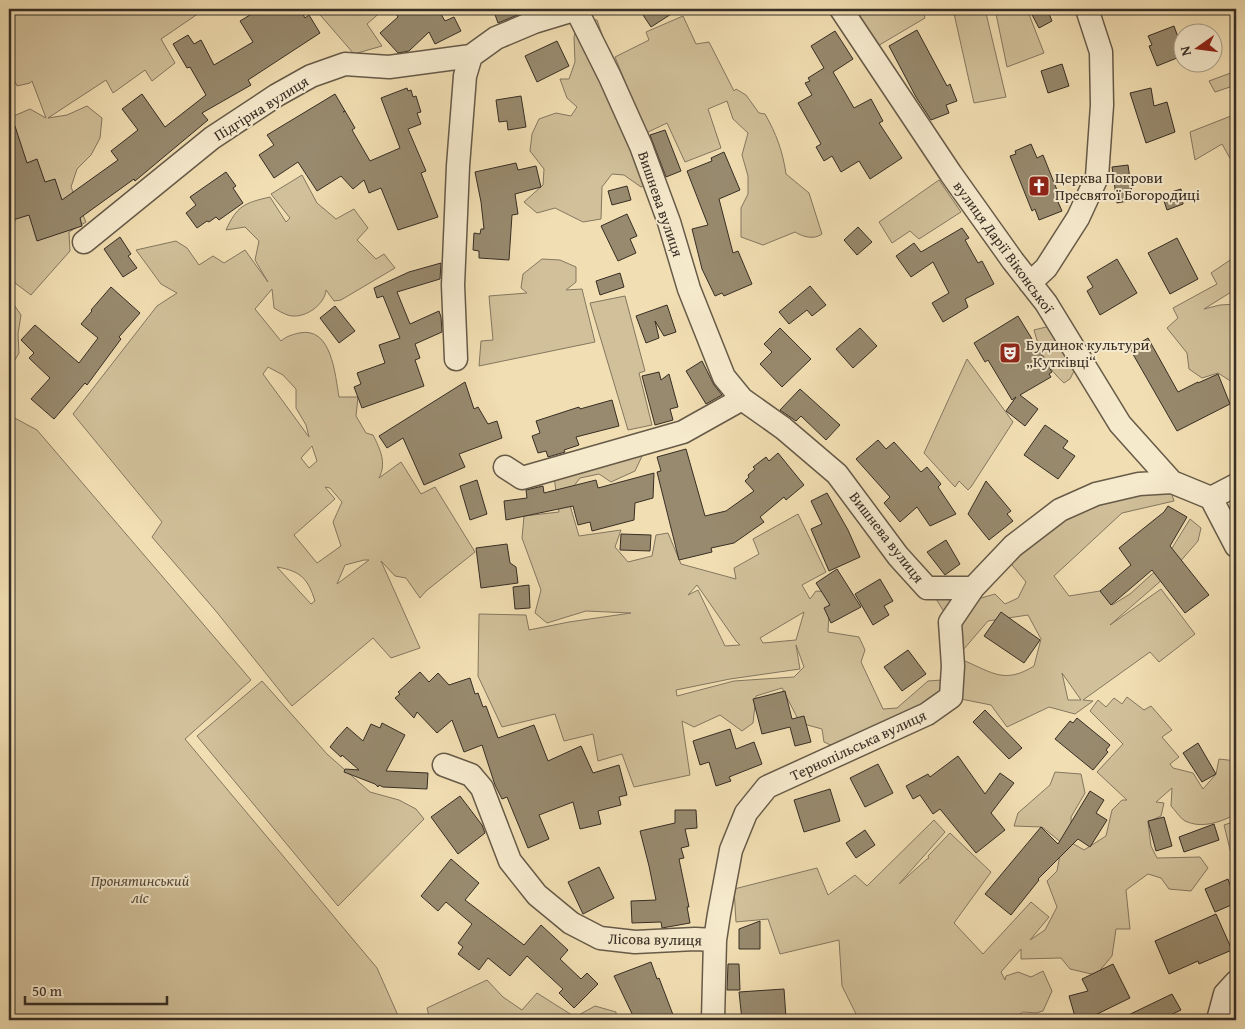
<svg xmlns="http://www.w3.org/2000/svg" width="1245" height="1029" viewBox="0 0 1245 1029" font-family="'Gentium Book Plus',serif">
	<rect width="100%" height="100%" fill="#f1deb2"/>
	<filter id="stains"><feTurbulence type="fractalNoise" baseFrequency=".004" numOctaves="4"/><feColorMatrix values="0 0 0 0 .2 0 0 0 0 .09 0 0 0 0 .02 0 0 0 .5 -.17"/></filter>
	<radialGradient id="worn" r=".72"><stop offset=".6" stop-color="#630" stop-opacity="0"/><stop offset="1" stop-color="#630" stop-opacity=".3"/></radialGradient>
	<!-- green -->
	<path fill="#d1c09a" stroke="#847760" fill-rule="evenodd" d="M9,9H205L161,39L175,63L152,81L145,70L113,93L106,80L48,118L67,115L87,106L102,118L100,138L91,155L77,169L71,187L86,222L69,232L70,251L31,295L15,283L9,282V219L12,225L15,222L13,199L9,202V118L30,109L46,118L32,81L30,83L17,86L9,68Z
		M315,9H382L383,10L367,24L382,46L354,54Z
		M851,9H922L925,18L876,47Z
		M953,9H985L1006,97L974,103Z
		M995,9H1027L1044,53L1007,67Z
		M683,16L696,44L709,42L734,91L736,89L746,95L759,113L765,114C776,133 783,152 786,174L809,193L822,234C814,240 803,237 795,232L763,245L741,237V208L748,194V176L742,155L748,133L733,119L727,101L708,109L721,148L685,162L667,123L646,133L615,57L649,40L646,32Z
		M586,19L597,20L606,46L661,179L641,187L624,175L612,174L602,187L601,219L583,222L555,208L537,213L524,202L543,185L544,169L530,151L532,134L539,119L556,113L571,116L577,107L567,98L560,79H569L575,62L574,37L577,24Z
		M1236,71V85L1215,92L1209,81Z
		M1236,114V169L1222,144L1195,160L1190,132Z
		M302,175L317,203L336,219L354,209L368,228L357,240L376,259L384,254L395,268L341,300L334,301L326,290C325,304 307,317 293,316C287,316 279,311 274,308L272,289L255,309L281,341C287,336 291,335 299,333C332,326 335,375 339,397H358L356,416L366,433L373,435C380,449 387,463 379,478L401,462L421,494L435,487L475,552L426,591L420,598L406,578L395,576L381,561L420,648L391,658L373,638L292,706L215,610L152,537L162,522L73,414L157,306L177,293L161,284L136,250L176,241L187,248L199,265L213,256L224,263L245,250L268,282L255,260L259,241L245,227L226,230C237,206 244,203 270,197L286,222L290,218L271,194ZM268,367L283,375L296,389V408L306,425L309,437L263,374ZM312,446L317,461L309,468L301,458ZM325,487L330,488L342,502L333,522L341,546L317,563L294,535L335,499ZM364,560H369L337,584L345,565ZM277,567C301,571 308,579 315,601L311,604Z
		M939,180L961,212L919,239L910,231L892,243L879,222Z
		M1236,256V289L1204,309L1220,305L1236,304V396L1232,382L1218,373L1202,378L1189,369L1187,353L1167,328L1178,318L1173,308L1217,284L1211,273Z
		M542,259L560,260L576,267V282L566,290L582,289L595,342L479,366L481,341L493,340L489,296L527,293L521,288L523,274Z
		M625,296L645,371L639,373L652,425L628,430L590,303Z
		M10,299L21,315L18,334L19,353L15,360L9,357V300Z
		M1050,326L1077,365L1070,379L1064,383C1047,368 1040,352 1034,330Z
		M967,359L1013,422L971,487L968,490L959,481L955,487L924,453Z
		M9,415L37,430L251,680L185,739L377,968L400,1020H9Z
		M643,454L635,471L611,482L599,474L580,478L567,495L579,536L621,530L615,547L628,562L652,556L656,535L668,533L681,564L736,579L734,568L759,554L753,539L798,514L826,572L802,585L810,599L816,591L830,592L828,632L859,637L865,650L861,662L883,709L897,708L928,681L942,680L946,693L837,748L824,742L822,729L800,723L782,688L756,696L753,723L742,731L720,715L694,727L682,721L690,775L634,787L622,754L598,761L593,734L564,741L555,714L502,727L478,676L479,614L526,615L529,630L569,622L631,613L586,611L547,623L535,613L541,590L522,538L524,516L559,512L554,477ZM697,585L736,641L740,645L725,646L698,590L688,595ZM804,612L796,640L763,643L760,638ZM796,645L804,667L794,677L734,681L677,696L676,690L730,679L800,669Z
		M1170,488L1174,501L1122,513L1054,576L1069,596L1100,591L1112,605L1130,594L1161,566L1190,519L1201,528L1198,541L1171,572L1110,625L1161,589L1195,634L1159,662L1150,652L1083,700L1093,701L1075,714L1049,707L1007,727L991,705L951,697L946,681L965,661C993,673 1005,684 1034,666L1041,639L1028,615L988,621L963,650L952,641L969,605L981,598L995,594L1005,604L1018,598L1026,582L1008,560L1075,511ZM1062,673L1081,700H1068Z
		M963,592L946,615L933,594Z
		M262,681L327,754L370,792L399,800L416,809L424,819L338,906L197,736Z
		M1127,697L1144,710L1151,706L1172,730L1162,737L1179,757L1170,764L1173,768L1193,773L1203,789L1216,774L1219,759L1236,761V814C1221,822 1202,829 1185,821C1180,818 1175,810 1171,806L1172,788L1156,802L1164,803L1161,816L1148,822L1151,846L1157,858L1200,857L1208,868L1191,891L1169,889L1161,878L1148,874L1126,890L1130,929H1116L1112,956L1096,975L1070,969L1061,958L1021,959V949L1001,972L1005,980L1006,976L1018,972L1031,977L1043,971L1052,991L1043,1011L1036,1013L1023,1012L1011,1020H936V1019L934,1020H859L842,986L839,940L780,954L768,919L736,922L734,889L817,868L828,895L855,875L867,886L934,820L945,832L899,884L927,859L929,858L928,856L950,833L991,872L954,923L983,954L1031,902L1049,917L1030,940L1045,930L1057,907L1047,881L1057,871L1062,843L1042,827L1014,826L1018,813L1050,785L1055,772L1081,774L1085,793L1071,817L1072,843L1084,850L1106,836L1112,810L1122,800H1127L1097,772L1123,744L1090,711L1098,700L1106,707L1114,698L1122,704Z
		M1236,821V874L1224,825Z
		M487,980L503,997L522,1010L537,993L575,1017L595,1006L616,1012V1020H430L427,1008Z"/>
	<!-- building -->
	<path fill="#988a6e" stroke="#372e25" d="M260,9H300L305,18L309,15L320,33L248,80L251,85L202,113L208,120L135,181L134,179L80,218L82,226L37,241L29,215L13,220L9,207V117H12L27,163L37,159L45,182L55,179L62,200L118,160L111,151L138,130L122,109L142,94L165,127L206,95L190,67L187,68L173,44L188,35L194,44L201,40L214,65L253,42L240,21Z
		M405,9H438L445,21L454,17L461,31L435,44L429,32L409,51L398,53L380,33L398,17L396,14Z
		M493,9H532L498,23Z
		M639,9H679L651,27Z
		M1029,9H1047L1052,21L1039,28Z
		M1174,26L1182,48V56L1157,66L1149,46L1152,45L1148,36Z
		M917,30L947,86L950,84L957,101L946,105L949,113L931,120L916,97L889,46Z
		M835,31L853,59L833,72L854,108L871,99L883,121L879,123L902,158L870,179L859,161L841,172L832,156L824,161L816,147L821,144L798,103L812,95L805,83L810,81L808,78L824,68L811,46Z
		M557,41L569,66L537,82L525,56Z
		M1062,64L1069,86L1048,93L1041,71Z
		M407,88L408,91L411,90L413,97L416,96L421,112L417,113L421,124L408,129L426,171L421,173L438,217L398,230L381,188L369,193L364,180L353,189L341,176L317,191L298,162L274,178L259,155L274,145L267,135L335,94L345,111L343,112L345,111L355,128L352,130L370,161L400,148L381,98Z
		M1151,88L1154,106L1167,102L1175,132L1146,143L1130,93Z
		M521,96L526,127L508,130L507,121L499,122L496,100Z
		M665,130L681,171L666,177L650,135Z
		M1031,144L1037,158L1043,155L1061,200L1058,202L1062,211L1039,220L1035,209L1032,211L1010,156L1016,154L1015,151Z
		M724,152L740,190L719,199L733,253L738,251L752,284L724,296L722,293L715,296L702,269L692,229L708,225L687,171L712,161L711,158Z
		M516,163L518,170L536,166L541,187L515,194L518,214L512,215L509,260L479,258V251L473,250L474,233L480,234L481,229H484L481,202L475,172Z
		M1128,165L1133,200L1117,203L1112,167Z
		M226,172L236,186L233,188L243,203L219,220L216,217L209,222L207,221L197,228L186,213L196,205L190,197Z
		M627,186L631,200L612,205L608,191Z
		M1181,189L1183,204L1167,210L1162,195Z
		M627,214L637,236L630,239L636,253L618,261L601,226Z
		M858,227L872,242L857,255L844,240Z
		M962,228L969,238L965,240L978,263L982,261L994,284L965,299L968,307L943,322L932,303L949,293L933,262L911,277L896,256L914,243L921,252Z
		M120,237L131,254L128,256L137,268L123,277L104,249Z
		M1177,238L1198,279L1170,294L1148,253Z
		M1117,259L1137,293L1100,315L1087,291L1093,287L1087,277Z
		M441,263L440,279L397,292L410,324L439,311L441,317L442,332L415,344L420,358L415,360L424,386L362,408L354,387L361,384L357,373L385,363L379,345L400,338L383,296L377,298L374,288L409,272Z
		M620,273L624,287L600,295L596,281Z
		M810,286L826,305L812,316L807,310L789,324L779,312Z
		M111,287L140,313L119,337L121,339L87,385L85,383L54,419L31,399L50,378L29,358L34,353L21,340L35,325L79,363L98,338L81,324L92,311L91,310Z
		M667,305L676,332L664,336L655,321L659,338L646,343L636,316Z
		M335,306L355,331L339,343L320,318Z
		M1018,316L1052,372L1049,374L1051,377L1020,395L1038,409L1025,426L1006,411L1016,397L1012,400L988,360L985,362L974,343Z
		M780,328L811,359L782,387L760,364L772,352L764,344Z
		M860,328L877,346L853,368L836,349Z
		M1148,338L1178,392L1198,382V383L1218,374L1230,404L1177,431L1130,349Z
		M702,361L714,385L722,395L706,404L686,371Z
		M659,372L661,380L669,374L678,407L670,409L673,420L655,425L642,376Z
		M465,382L474,409L478,407L488,424L497,421L502,438L459,454L465,467L424,485L403,438L387,448L379,436Z
		M800,389L840,425L826,440L801,416L796,421L780,410Z
		M612,400L619,426L576,437L579,445L564,450L565,452L548,457L546,451L538,453L532,436L540,433L536,421L579,407L580,409Z
		M1045,425L1068,441L1063,448L1075,456L1058,479L1024,455Z
		M878,440L886,449L894,442L921,472L927,467L941,484L938,487L956,514L930,526L917,507L900,522L884,503L890,497L856,459Z
		M686,449L705,516L726,511L754,491L745,481L749,477L748,475L755,469L753,467L766,457L769,461L778,453L804,485L786,500L784,497L760,517L764,522L734,543L711,548L712,552L679,560L657,472L661,471L657,457Z
		M654,473L653,498L635,503L634,520L592,531L590,522L578,525L573,506L506,520L504,501L527,498L526,490L543,486L544,493L596,480L598,488Z
		M477,480L487,514L470,520L460,486Z
		M986,481L1011,511L1007,514L1013,521L989,540L968,514Z
		M827,493L848,530L860,557L829,571L811,529L822,524L811,501Z
		M1168,506L1187,517L1170,546L1209,595L1185,613L1152,570L1111,605L1100,591L1131,565L1119,548L1164,512Z
		M621,534L651,535L650,551L620,550Z
		M946,540L960,564L945,575L927,552Z
		M507,544L510,563L516,567L518,583L481,588L476,548Z
		M837,569L861,607L831,623L824,608L830,605L816,583Z
		M880,579L893,601L884,606L889,615L873,625L855,594Z
		M529,585L530,608L515,609L513,587Z
		M1001,612L1040,640L1024,663L984,636Z
		M908,650L926,674L902,691L884,667Z
		M420,672L429,682L438,673L449,685L470,678L475,694L478,693L483,707L486,706L498,738L534,725L548,761L581,746L593,773L619,765L627,795L619,797L621,805L598,811L601,824L580,829L573,802L539,815L549,839L528,848L507,797L502,799L495,785L482,745L464,752L452,720L437,733L417,712L414,718L395,698L400,694L398,692Z
		M785,691L792,719L804,716L811,742L795,746L790,727L762,734L753,699Z
		M985,710L1022,748L1009,759L973,722Z
		M1077,718L1110,745L1106,750L1108,752L1093,770L1055,739L1070,721L1073,723Z
		M382,723L405,735L386,771L428,773L427,789L383,787L379,785L378,787L375,784L344,772L345,769L359,770L342,755L341,757L330,747L337,738L347,727L363,741L371,724L380,728Z
		M730,729L736,749L754,742L762,764L729,777L731,781L716,786L709,762L700,765L693,741Z
		M1198,743L1216,774L1202,782L1183,753Z
		M958,756L985,794L1000,773L1014,783L991,813L1005,830L976,853L940,809L933,814L920,795L913,799L906,786L928,774L930,777Z
		M878,764L893,793L865,807L850,778Z
		M830,789L840,821L804,832L794,800Z
		M1090,791L1104,800L1096,813L1107,820L1090,847L1078,839L1038,879L1039,880L1011,915L985,894L1041,827L1058,844Z
		M460,796L482,825L485,833L458,854L431,817Z
		M675,810H696L697,828L685,829L689,846L681,848L684,858L679,859L689,907H687L690,923L662,928L661,922L632,923L631,901L656,900L649,866L640,831L675,823Z
		M1164,817L1172,846L1156,851L1148,821Z
		M1214,824L1219,840L1184,852L1179,837Z
		M865,830L875,845L856,858L846,843Z
		M451,859L479,883L465,900L524,945L541,925L568,950L560,959L581,979L587,973L598,984L574,1008L559,993L563,989L527,956L510,976L488,958L479,970L458,954L463,947L458,943L472,924L446,902L438,911L421,896Z
		M599,867L614,898L583,914L568,882Z
		M1228,879L1236,903L1215,912L1205,889Z
		M1216,914L1232,950L1199,964L1198,961L1169,974L1155,941Z
		M760,921V949H739V929Z
		M651,962L657,979L659,978L675,1020H635L614,976Z
		M728,964H739L740,990H727Z
		M1113,964L1130,998L1085,1020H1076L1069,996L1088,991L1082,979Z
		M784,989L786,1018L773,1019V1020H742L739,992Z
		M1172,994L1181,1010L1160,1020H1118Z"/>
	<g fill="none" stroke-linecap="round" stroke-linejoin="round">
		<!-- minor casing -->
		<g stroke="#665a48" stroke-width="25">
			<path id="minor" d="M841,9L951,174L1013,261L1046,303L1120,424L1172,482
				M84,242L212,138L277,95L311,76L345,64L389,67L471,56L496,38L534,22L577,9
				M1030,283L1046,268L1078,218L1097,177L1102,105L1101,52L1087,9
				M456,359L453,285L458,166L465,76L471,56
				M742,399L783,428L837,474L898,556L927,588H973
				M505,467L522,478L683,432L742,399L724,377L689,289L669,222L641,146L610,77L576,9
				M1211,498L1236,546
				M444,765L471,775L482,788L510,861L537,895L571,923L600,938L635,942L695,939L715,940
				M713,1020L715,940L719,914L731,850L746,813L767,787L927,714L951,697L953,666L950,622L973,588L1013,546L1060,510L1096,494L1139,484L1172,482L1211,498L1236,485
				M1218,1020L1225,994L1236,982"/>
		</g>
		<!-- minor -->
		<use href="#minor" stroke="#f6eacd" stroke-width="22"/>
	</g>
	<!-- icons -->
	<defs>
		<g id="church-square" transform="scale(1.125)"><rect x="-9" y="-9" width="18" height="18" rx="4" fill="#8f2418" stroke="#f6eacd"/><path d="M-1.2-6h2.4v3.5h3.3v2.4h-3.3V6h-2.4V-.1h-3.3v-2.4h3.3Z" fill="#fff"/></g>
		<g id="theatre-square" transform="scale(1.125)"><rect x="-9" y="-9" width="18" height="18" rx="4" fill="#8f2418" stroke="#f6eacd"/><path d="M-5-5.5Q0-4 5-5.5V0Q5 5 0 6Q-5 5-5 0ZM-3.3-2.5H-1v1.5H-3.3ZM1-2.5H3.3v1.5H1ZM-2.8 1Q0 5.5 2.8 1Z" fill="#fff"/></g>
	</defs>
	<g fill-rule="evenodd">
		<use href="#church-square" x="1039" y="186"/>
		<use href="#theatre-square" x="1010" y="353"/>
	</g>
	<g text-anchor="middle" dominant-baseline="central" stroke-width="4" stroke-linejoin="round" paint-order="stroke">
		<!-- street labels -->
		<g font-size="15" fill="#372e25" stroke="#f6eacd">
			<text transform="translate(261 108) rotate(-32)">Підгірна вулиця</text>
			<text transform="translate(661 204) rotate(71)">Вишнева вулиця</text>
			<text transform="translate(1004 247) rotate(54)">вулиця Дарії Віконської</text>
			<text transform="translate(887 537) rotate(52)">Вишнева вулиця</text>
			<text transform="translate(858 745) rotate(-25)">Тернопільська вулиця</text>
			<text transform="translate(655 939) rotate(1)">Лісова вулиця</text>
		</g>
		<!-- poi labels -->
		<g font-size="15" fill="#372e25" stroke="#f6eacd" text-anchor="start">
			<text x="1055" y="177">Церква Покрови<tspan x="1055" dy="17">Пресвятої Богородиці</tspan></text>
			<text x="1026" y="344">Будинок культури<tspan x="1026" dy="17">„Кутківці“</tspan></text>
		</g>
		<!-- park labels -->
		<g font-size="15" font-style="italic" fill="#564b3c" stroke="#f6eacd">
			<text x="140" y="880">Пронятинський<tspan x="140" dy="17">ліс</tspan></text>
		</g>
	</g>
	<!-- margin -->
	<rect width="1245" height="1029" fill="none" stroke="#f1deb2" stroke-width="30"/>
	<rect x="10" y="10" width="1225" height="1009" fill="none" stroke="#372e25" stroke-width="2.5"/>
	<rect x="15" y="15" width="1215" height="999" fill="none" stroke="#372e25"/>
	<!-- north arrow -->
	<g transform="translate(1198 48) rotate(256)"><circle r="24" fill="#f6eacd" stroke="#aa9f8a"/>
	<path d="M0-4L9 19L0 12L-9 19Z" fill="#8f2418"/>
	<text y="-8" font-size="14" font-weight="bold" text-anchor="middle" fill="#372e25">N</text>
	</g>
	<!-- scale -->
	<path d="M25 996v8h142v-8" fill="none" stroke="#372e25" stroke-width="2.5"/>
	<text x="32" y="996" font-size="15" fill="#372e25" stroke="#f6eacd" stroke-width="4" paint-order="stroke">50 m</text>
	<rect width="100%" height="100%" filter="url(#stains)"/>
	<rect width="100%" height="100%" fill="url(#worn)"/>
</svg>
